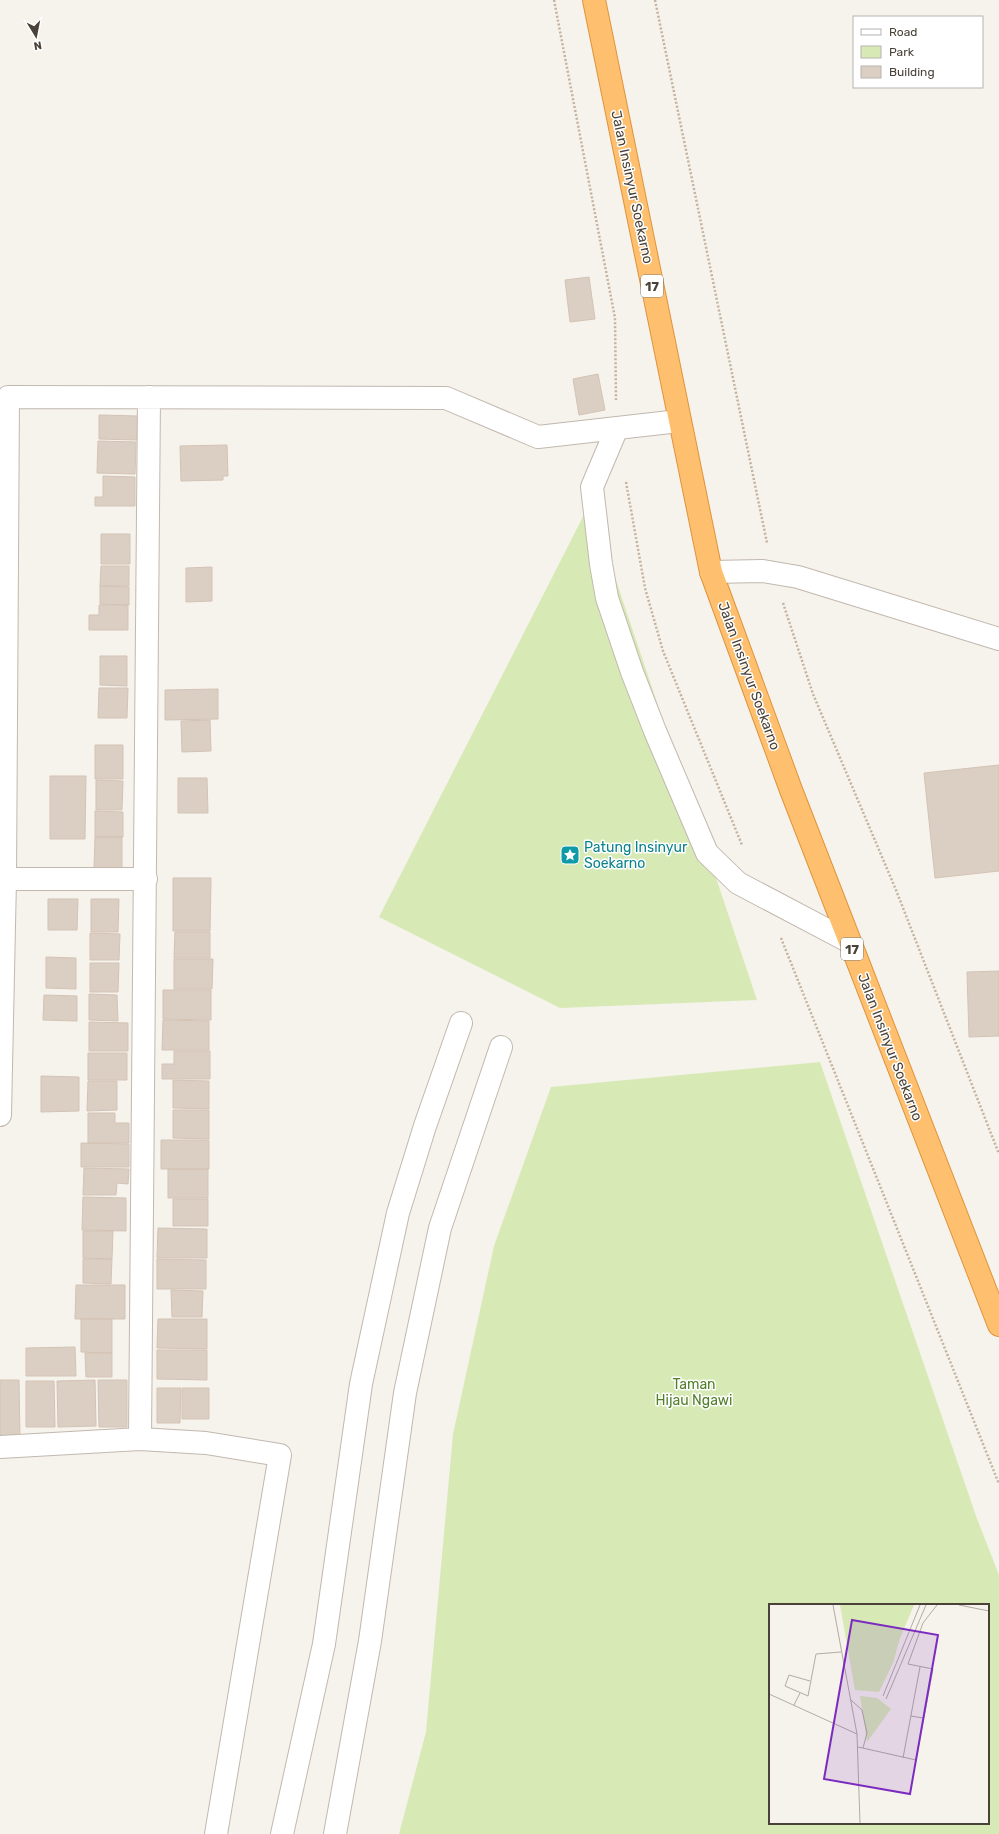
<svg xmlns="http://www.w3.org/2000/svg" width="999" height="1834" viewBox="0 0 999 1834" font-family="Rubik,sans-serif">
	<rect width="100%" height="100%" fill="#f6f2ec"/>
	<!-- green -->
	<path fill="#d7eab5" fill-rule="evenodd" d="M590,503L757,1000L560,1008L379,917Z
		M820,1062L976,1516L999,1575V1834H399L426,1732L453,1434L494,1246L551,1087ZM770,1605H988V1823H770Z"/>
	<!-- building -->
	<path fill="#dbcfc4" stroke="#d3c3b4" d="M589,277L595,319L570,322L565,280Z
		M598,374L605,410L579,415L573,379Z
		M99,415L138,416L137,440L99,439Z
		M98,441L136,442L135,474L97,473Z
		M227,445L228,476H223V480L181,481L180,446Z
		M103,476L135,477V506H95V497H103Z
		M101,534H130V564H101Z
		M101,566H129V586H100Z
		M212,567V601L186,602V568Z
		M100,586L129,587V605L100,604Z
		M99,605H128V630H89V615H99Z
		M100,656H127V686L100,685Z
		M99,688H128L127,718H98Z
		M218,689V719L165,720V690Z
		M210,720L211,751L182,752L181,721Z
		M95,745H123V779H95Z
		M999,765V871L935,878L924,773Z
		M50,776H86L85,839H50Z
		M178,778H207L208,813H178Z
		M96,780L123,781L122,810H96Z
		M95,811L123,812V837H95Z
		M95,837H122V869H94Z
		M173,878H211L210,931H173Z
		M48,899H78L77,930H48Z
		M91,899H119L118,932H91Z
		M175,932H210V958H174Z
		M90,933L120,934L119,960H90Z
		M46,957L76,958V989L46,988Z
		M174,959H213L212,989H174Z
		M90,963H119L118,992H90Z
		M999,971V1036L969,1037L967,972Z
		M163,990H211V1020L163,1019Z
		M89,994L117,995L118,1021L89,1020Z
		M44,995L77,996V1021L43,1020Z
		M163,1020L209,1021V1050H162Z
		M89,1022L128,1023V1051H89Z
		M174,1051H210V1079H162V1064H174Z
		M88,1053H127V1080H88Z
		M41,1076L79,1077V1111L41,1112Z
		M173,1080L209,1081V1109L173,1108Z
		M88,1081H117V1110L87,1111Z
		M173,1110H209V1139L173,1138Z
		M88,1113H115V1123H129V1143H88Z
		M161,1140H209V1169H161Z
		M81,1143L129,1144V1167H81Z
		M84,1168L129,1169L128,1184L117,1183L116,1195H83Z
		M168,1169H208V1198H168Z
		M83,1197L126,1198V1231L82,1230Z
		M173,1199H208V1226H173Z
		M158,1228L207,1229V1258H157Z
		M83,1231H113L112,1259L83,1258Z
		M83,1259H112L111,1284L83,1283Z
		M157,1259L206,1260V1289H157Z
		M76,1285H125V1319H75Z
		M171,1290L203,1291L202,1317H172Z
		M81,1319H112V1353L81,1352Z
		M158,1319H207V1349L157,1348Z
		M75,1347L76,1376H26V1348Z
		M157,1350H207V1380L157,1379Z
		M85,1353H112V1377H86Z
		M0,1380H19L20,1441H0Z
		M95,1380L96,1426L58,1427L57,1381Z
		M98,1380H127V1427H99Z
		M26,1381H54L55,1427H26Z
		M157,1388H181L180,1423H157Z
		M182,1388H209V1419H182Z"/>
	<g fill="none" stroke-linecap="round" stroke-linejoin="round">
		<!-- minor casing -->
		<g stroke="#c2b8ae" stroke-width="24">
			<path id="minor" d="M617,428L592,487L601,564L607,598L632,672L655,731L707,853L738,883L850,942
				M711,572L763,571L798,577L999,639
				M5,879H146
				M0,1115L5,879L8,397L446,398L538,437L679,421
				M140,1439L149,397
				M0,1447L140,1439L206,1443L280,1455L216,1834
				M282,1834L324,1644L361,1384L398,1213L425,1126L461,1023
				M335,1834L370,1641L405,1393L440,1228L501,1047"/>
		</g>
		<!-- highway casing -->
		<g stroke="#df933c" stroke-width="24">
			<path id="highway" d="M594,0L711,572L791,790L999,1325"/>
		</g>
		<!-- path -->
		<path stroke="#c3b39f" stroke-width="2.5" stroke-dasharray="2 2" stroke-linecap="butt" d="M554,0L615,318L616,400
			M655,0L767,543
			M626,482L645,588L663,651L742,845
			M783,603L813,694L896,890L999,1154
			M781,938L999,1484"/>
		<!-- minor -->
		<use href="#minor" stroke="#fff" stroke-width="22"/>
		<!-- highway -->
		<use href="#highway" stroke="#fec06e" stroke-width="22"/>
	</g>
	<!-- icons -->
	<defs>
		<g id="sight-square" transform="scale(1)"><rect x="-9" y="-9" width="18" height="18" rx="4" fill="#0f9aa8" stroke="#fff"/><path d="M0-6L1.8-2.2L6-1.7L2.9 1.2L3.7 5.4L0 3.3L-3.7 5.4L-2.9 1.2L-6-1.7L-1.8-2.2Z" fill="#fff"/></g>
	</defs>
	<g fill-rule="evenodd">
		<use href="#sight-square" x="570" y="855"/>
	</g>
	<g text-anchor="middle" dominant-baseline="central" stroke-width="3" stroke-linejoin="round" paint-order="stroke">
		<!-- shield labels -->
		<g fill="#fff" stroke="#807b74" stroke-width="1">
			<rect x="641" y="275" width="22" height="22" rx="3"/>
			<rect x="841" y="938" width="22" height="22" rx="3"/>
		</g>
		<g font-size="13" font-weight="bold" fill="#4a4239">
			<text x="652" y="286">17</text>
			<text x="852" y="949">17</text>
		</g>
		<!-- street labels -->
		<g font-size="14" fill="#4a4239" stroke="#fff">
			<text transform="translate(632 187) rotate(78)">Jalan Insinyur Soekarno</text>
			<text transform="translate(749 676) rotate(70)">Jalan Insinyur Soekarno</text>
			<text transform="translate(890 1047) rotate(69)">Jalan Insinyur Soekarno</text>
		</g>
		<!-- culture labels -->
		<g font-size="14" fill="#0d838f" stroke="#fff" text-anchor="start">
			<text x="584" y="847">Patung Insinyur<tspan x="584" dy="16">Soekarno</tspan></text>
		</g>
		<!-- park labels -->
		<g font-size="14" fill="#527e2a" stroke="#fff">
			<text x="694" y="1384">Taman<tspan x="694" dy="16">Hijau Ngawi</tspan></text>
		</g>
	</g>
	<!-- overview -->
	<g transform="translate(769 1604)">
		<rect width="220" height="220" fill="#f6f2ec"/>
		<path d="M71,1H145L131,34L124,59L110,88L86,86ZM91,92L108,94L122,105L98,138Z" fill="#d7eab5"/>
		<path fill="none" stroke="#b1aca4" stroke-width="1" d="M64,1L88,130L91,219M190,1L220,7M41,77L20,71L16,82L39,92L47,50L72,48M0,90L88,130M114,92L151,1M117,95L157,1M82,96L93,106L98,129L94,144M25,101L31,89M142,112L154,114M89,143L147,156L164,65L139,60L154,19L168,1M134,154L151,63"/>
		<path fill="#7b2cbf" fill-opacity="0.15" stroke="#7b2cbf" stroke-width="2" d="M83,16L169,31L141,190L55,175Z"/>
		<rect width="220" height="220" fill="none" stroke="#4a4239" stroke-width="2"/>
	</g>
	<!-- legend -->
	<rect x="853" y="16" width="130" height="72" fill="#ffffff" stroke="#b7b3b0"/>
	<rect x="861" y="29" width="20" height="6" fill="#ffffff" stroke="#b7b3b0"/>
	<text x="889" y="36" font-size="12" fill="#4a4239">Road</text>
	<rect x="861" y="46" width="20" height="12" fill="#d7eab5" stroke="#b7b3b0"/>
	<text x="889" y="56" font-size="12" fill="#4a4239">Park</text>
	<rect x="861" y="66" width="20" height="12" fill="#dbcfc4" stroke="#b7b3b0"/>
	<text x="889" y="76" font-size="12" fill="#4a4239">Building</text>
	<!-- north arrow -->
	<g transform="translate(36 36) rotate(170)" stroke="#ffffff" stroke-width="3" paint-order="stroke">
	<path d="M0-3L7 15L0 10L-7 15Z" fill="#4a4239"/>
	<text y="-6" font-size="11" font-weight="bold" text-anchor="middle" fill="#4a4239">N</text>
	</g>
</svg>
